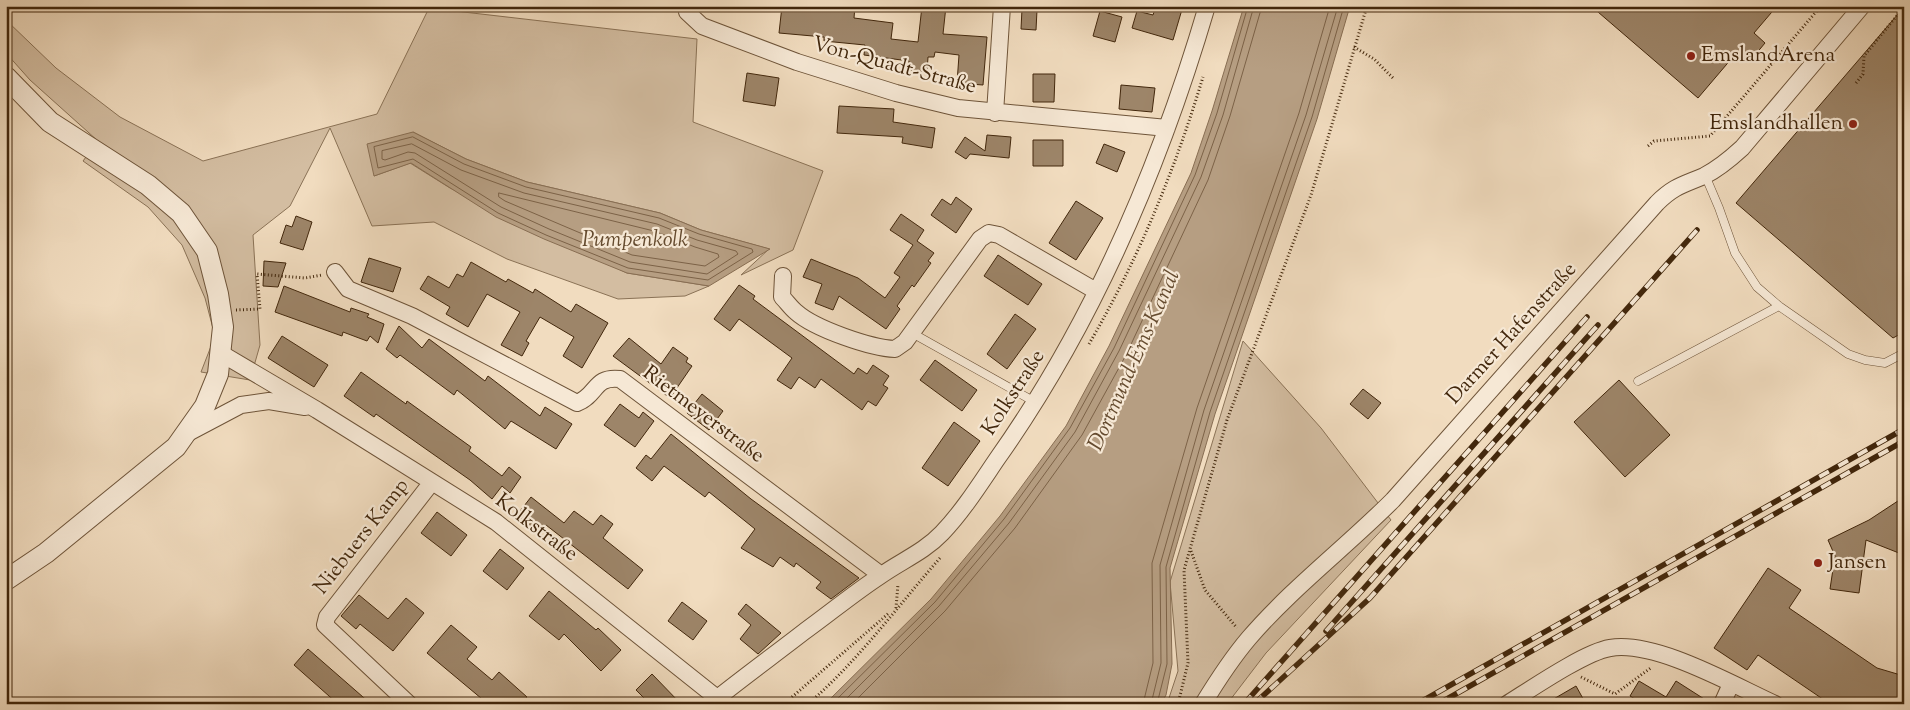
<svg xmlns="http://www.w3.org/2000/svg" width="1910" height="710" viewBox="0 0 1910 710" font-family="'Sorts Mill Goudy',serif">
	<rect width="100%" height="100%" fill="#f1dcbf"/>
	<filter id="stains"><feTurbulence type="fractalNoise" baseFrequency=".004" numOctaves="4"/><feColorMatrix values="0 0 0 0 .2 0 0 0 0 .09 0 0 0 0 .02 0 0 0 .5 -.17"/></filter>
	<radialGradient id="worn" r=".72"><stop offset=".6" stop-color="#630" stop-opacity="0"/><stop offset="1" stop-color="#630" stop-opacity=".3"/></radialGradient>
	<!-- green -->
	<path fill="#d3bda1" stroke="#8a7256" d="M429,8L697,39L693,122L823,171L793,250L741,275L769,249L701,230L660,213L527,182L466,159L413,132L374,176L410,163L450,188L627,273L709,286L685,296L618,299L507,259L434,222L372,226L330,128L290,206L253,235L260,345L250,380L201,372L215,336L205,298L182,245L148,207L83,161L98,141L30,80L6,53V20L56,68L120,117L203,161L377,114Z
		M1243,341L1321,428L1391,520L1266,653L1227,704H1167L1178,671L1170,582Z"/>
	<!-- water -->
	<path fill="#b69e82" stroke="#886e53" d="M1244,6H1350L1317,119L1215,414L1170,568L1172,664L1166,695L1161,704H825L931,599L1000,516L1066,426L1109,346L1191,173L1212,111Z
		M413,132L466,159L527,182L660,213L701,230L770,249L709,286L627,273L544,239L496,217L411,163L374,176L367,144Z"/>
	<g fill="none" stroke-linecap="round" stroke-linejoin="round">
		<!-- shore -->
		<path stroke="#7c6247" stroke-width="1" d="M413,137L464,164L526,187L659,218L699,234L752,249L753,252L708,280L628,268L546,235L498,213L413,159L378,168L374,147Z
			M412,144L461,170L524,193L657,224L697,240L736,251L738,254L707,274L630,262L549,229L501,207L415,153L408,152L385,160L382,159V151Z
			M499,193L654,231L695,247L718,254L719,257L705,266L632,255L505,201L499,197Z
			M832,704L935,602L1004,519L1070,428L1114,348L1195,175L1217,113L1248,6
			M841,704L939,606L1009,523L1075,432L1119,351L1201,177L1223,115L1254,6
			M852,704L945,611L1015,528L1082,435L1126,355L1208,180L1230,116L1262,6
			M1143,704L1153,663L1152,563L1197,408L1299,113L1330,6
			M1151,704L1161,663L1160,565L1204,410L1306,115L1338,6
			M1157,704L1167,664L1166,567L1210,412L1312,117L1344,6"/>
	</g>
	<!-- building -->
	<path fill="#9d8569" stroke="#42270c" d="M782,6H855L854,18L893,23L891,39L918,42L922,6H946L943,34L987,37L983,85L957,83L959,55L935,52L934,57H928L927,72L908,70L909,61L864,55L865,45L824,41V37L779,33Z
		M1156,6H1183L1173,40L1132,28L1137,11L1153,15Z
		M1591,6H1777L1754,33L1765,43L1750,61L1738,51L1698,98Z
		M1904,7V332L1893,338L1736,203Z
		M1022,9L1037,10L1036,30L1021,29Z
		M1100,11L1122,17L1115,42L1093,36Z
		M747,73L779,78L775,106L743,101Z
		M1033,74H1055L1054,102H1033Z
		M1121,85L1155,88L1152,112L1119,109Z
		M839,106L894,109L893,122L935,128L932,148L902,143L903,137L837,133Z
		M987,135L1011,137L1009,158L970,154L966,159L955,152L965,137L985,151Z
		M1033,140H1063V166H1033Z
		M1104,144L1125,152L1117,172L1096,163Z
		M956,197L972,209L956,233L931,215L942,199L951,205Z
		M1076,201L1103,218L1076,260L1049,243Z
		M901,214L924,230L917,241L934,253L928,261L931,263L914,287L912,285L897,306L900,309L886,329L839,296L833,310L815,303L822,284L803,277L811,259L858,278L885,298L900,277L894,273L913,245L890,230Z
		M296,216L312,222L303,250L280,243L286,225L292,227Z
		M998,255L1042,284L1028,305L984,276Z
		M369,258L401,268L393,292L361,282Z
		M264,261L286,263L278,287L263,286Z
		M471,262L506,282L508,279L533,293L535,289L571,312L576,304L608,323L582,368L563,356L574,337L540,317L526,341L529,343L522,356L501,345L520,312L487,294L468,327L446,314L450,307L420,289L428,276L449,288L457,274L463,277Z
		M739,285L755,296L753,299L854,374L858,368L867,374L873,365L889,376L883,385L888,388L876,406L868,401L862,410L821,379L815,388L799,377L791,389L777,380L792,358L739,319L730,331L714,319Z
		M284,286L350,312L351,308L369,314L367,317L384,324L378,343L370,336L367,341L343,332L342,336L275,312Z
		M1015,314L1036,329L1007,369L987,354Z
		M399,326L422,348L429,339L485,381L488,376L540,416L545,407L572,424L556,449L511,421L505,429L457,390L454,395L400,355L397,358L386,349Z
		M282,336L328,365L314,387L268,358Z
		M629,338L661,364L673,347L688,358L686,362L692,366L670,398L613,356Z
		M935,360L977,390L962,411L920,380Z
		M361,372L406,404L407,401L471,447L469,451L502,476L509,467L521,477L510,493L502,486L492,499L470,480L376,414L374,417L344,396Z
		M1619,380L1670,435L1625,477L1574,422Z
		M1363,389L1381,403L1368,419L1350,404Z
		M702,394L723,411L709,430L687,413Z
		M620,404L639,418L643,412L654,421L635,447L604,425Z
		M954,422L980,441L948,486L922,468Z
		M671,434L751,499L859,578L831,599L816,588L821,582L796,563L794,567L780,557L773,567L741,548L755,529L709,492L705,497L664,466L652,481L636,468L646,455L651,459Z
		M531,497L564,523L574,511L593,525L601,515L613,524L603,538L643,570L628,589L546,525L540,533L517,515Z
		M1904,497V555L1866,540L1859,593L1830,589L1835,556L1828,540L1869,520Z
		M437,512L467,535L451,556L421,533Z
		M500,549L524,568L507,590L483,571Z
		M1768,568L1801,590L1789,608L1877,668L1904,676V704H1830L1758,655L1747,670L1714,648Z
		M549,591L596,630L598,628L621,650L601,671L564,634L559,640L529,616Z
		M359,595L388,619L406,598L424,613L393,651L360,624L356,629L341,616Z
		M682,602L707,621L693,640L668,621Z
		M746,604L781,633L758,654L740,639L751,625L738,614Z
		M451,625L477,647L467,659L492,680L499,672L527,697L521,704H488L427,653Z
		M308,649L371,704H338L294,665Z
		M652,674L681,704H650L636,690Z
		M1639,681L1666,697L1676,681L1712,704H1643L1630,696Z
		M1576,686L1586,704H1545Z"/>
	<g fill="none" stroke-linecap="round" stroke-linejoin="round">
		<!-- service casing -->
		<g stroke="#6e5439" stroke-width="9">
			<path id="service" d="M1705,175L1719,208L1735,253L1757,287L1779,306L1848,354L1865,360L1885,363L1904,353
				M912,333L1035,402
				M1638,381L1779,306"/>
		</g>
		<!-- minor casing -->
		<g stroke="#6e5439" stroke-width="18">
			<path id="minor" d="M686,6L687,12L702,26L797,62L896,93L958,108L1167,128
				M995,113L1002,6
				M335,272L348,289L412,316L577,403C598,395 593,376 620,379L881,575
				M783,276L782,297C787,302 791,308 796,312C815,329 871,348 895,349L905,342L980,239L989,233L999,235L1096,291
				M222,354L317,410L496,522L717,698
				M188,433L241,405L269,401L305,407
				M409,704L325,625L327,617L432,482
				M710,704C741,679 774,655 805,631C830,613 854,593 880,576C901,561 924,552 942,533C963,511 980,484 997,459C1094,322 1160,166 1207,6
				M1203,704C1217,681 1232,658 1249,638C1292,588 1346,547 1393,500L1657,203C1674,186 1683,185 1704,176C1718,169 1730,159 1742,148L1862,6
				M1507,704C1531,689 1585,652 1610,648C1655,640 1733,685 1775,704
				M1722,704L1731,684"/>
		</g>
		<!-- tertiary casing -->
		<g stroke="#6e5439" stroke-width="22">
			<path id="tertiary" d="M6,77L50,122L148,185L181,213L207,251L218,294L223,327L218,374L205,406L176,447L46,553L6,580"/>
		</g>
		<!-- path -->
		<path stroke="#42270c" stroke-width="3" stroke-dasharray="1 2.5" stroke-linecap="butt" d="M1354,47L1374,59L1393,78
			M1757,52L1772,64
			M1856,83L1863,74L1864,56L1904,7
			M1648,146L1654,141L1710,136L1821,6
			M236,310L260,309L257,274L305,278L322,275
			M1089,344C1138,260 1175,170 1203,77
			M1191,551L1205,590L1237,628
			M896,608L898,584
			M1581,677L1615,694L1652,667
			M784,704L889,613
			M808,704C858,661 897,607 940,558
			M1178,704L1188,663L1184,570L1227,420L1311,195L1367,6"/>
		<!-- service -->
		<use href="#service" stroke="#f6e8d5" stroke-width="8"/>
		<!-- minor -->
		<use href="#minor" stroke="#f6e8d5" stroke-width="16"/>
		<!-- tertiary -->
		<use href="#tertiary" stroke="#f6e8d5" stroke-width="20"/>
		<!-- rail casing -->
		<g stroke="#42270c" stroke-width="5.5">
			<path id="rail" d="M1326,631L1598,325
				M1244,704L1587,317
				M1254,704L1370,598L1697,230
				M1417,704L1904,429
				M1438,704L1904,441"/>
		</g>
		<!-- rail -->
		<use href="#rail" stroke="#f6e8d5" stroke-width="4" stroke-dasharray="11" stroke-linecap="butt"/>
	</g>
	<!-- markers -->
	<g fill="#8f2418" stroke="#f6e8d5" stroke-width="2">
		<circle cx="1691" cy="56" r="5"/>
		<circle cx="1853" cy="124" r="5"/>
		<circle cx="1818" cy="563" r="5"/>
	</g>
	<g text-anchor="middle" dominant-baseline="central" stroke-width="4.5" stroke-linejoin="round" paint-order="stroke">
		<!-- poi labels -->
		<g font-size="21" fill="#42270c" stroke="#f6e8d5" text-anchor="start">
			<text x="1701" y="56">EmslandArena</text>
			<text x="1843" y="124" text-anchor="end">Emslandhallen</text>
			<text x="1828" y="563">Jansen</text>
		</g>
		<!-- street labels -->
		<g font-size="21" fill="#42270c" stroke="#f6e8d5">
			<text transform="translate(894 66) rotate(15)">Von-Quadt-Straße</text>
			<text transform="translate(1512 334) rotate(-48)">Darmer Hafenstraße</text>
			<text transform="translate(1014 393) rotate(-57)">Kolkstraße</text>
			<text transform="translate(703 415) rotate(37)">Rietmeyerstraße</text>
			<text transform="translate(536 528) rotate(37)">Kolkstraße</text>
			<text transform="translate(362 537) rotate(-52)">Niebuers Kamp</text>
		</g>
		<!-- water labels -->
		<g font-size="22" font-style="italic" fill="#654b2f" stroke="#f6e8d5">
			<text x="635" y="241">Pumpenkolk</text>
			<text transform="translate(1135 361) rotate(-66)">Dortmund-Ems-Kanal</text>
		</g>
	</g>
	<!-- margin -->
	<rect width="1910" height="710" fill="none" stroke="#f1dcbf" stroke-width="25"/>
	<rect x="8" y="8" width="1895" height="695" fill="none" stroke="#42270c" stroke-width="2.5"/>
	<rect x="12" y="12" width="1885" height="685" fill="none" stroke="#42270c"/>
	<rect width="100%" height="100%" filter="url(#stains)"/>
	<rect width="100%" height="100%" fill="url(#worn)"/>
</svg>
